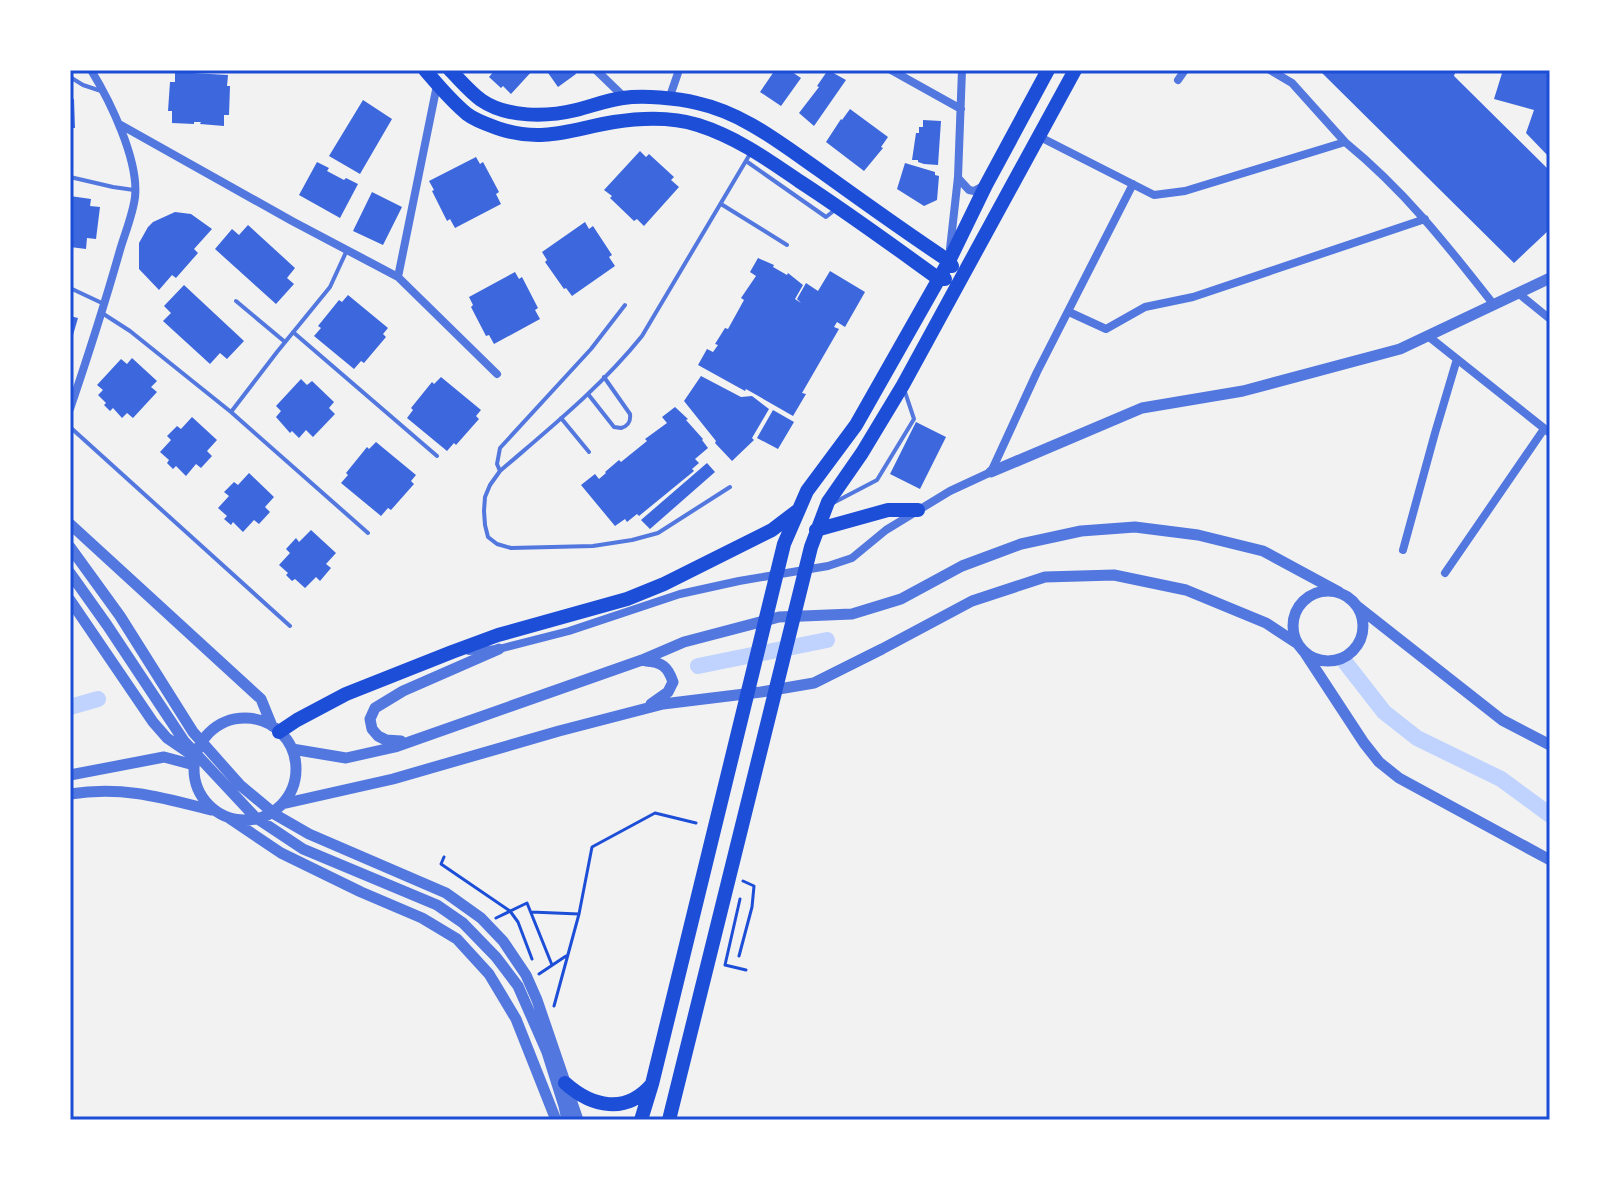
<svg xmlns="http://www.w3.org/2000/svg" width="1620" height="1190" viewBox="0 0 1620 1190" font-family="'Times New Roman',serif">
	<rect width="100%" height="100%" fill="#f2f2f2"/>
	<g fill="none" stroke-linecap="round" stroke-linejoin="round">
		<!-- canal -->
		<path stroke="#bfd3fe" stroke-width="16" d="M1345,662L1384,712L1417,738L1501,779L1550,815
			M698,666L827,640
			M70,707L98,699"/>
	</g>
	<!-- building -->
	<path fill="#3d67dc" d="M495,70H533L511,94L503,86L501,88L489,77Z
		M546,70H574L576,74L558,87Z
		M775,70H789L801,78L781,106L760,92Z
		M828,70L846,80L814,126L799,113L819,87L817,86Z
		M1325,70H1456L1454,76L1550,171V229L1514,263L1322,73Z
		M1503,70H1550V158L1526,133L1534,110L1494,99Z
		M175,72L228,75L227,86H230L229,115H224V126L200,124L201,122H194V124L172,123V111H168L170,82H175Z
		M70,99H74L75,128H70Z
		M363,100L392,119L360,174L329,156Z
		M850,109L888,137L881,147L883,148L864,171L826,142L841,119L842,120Z
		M923,120L941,121L938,165L924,164L918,162V160H912L916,133H919V127H923Z
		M640,151L646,157L649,154L674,177L671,180L679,187L644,226L637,219L634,221L610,198L612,196L604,190Z
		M476,157L480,164L483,162L499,192L496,194L501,204L455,228L450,219L447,221L432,191L434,190L429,181Z
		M317,162L329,168L327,171L344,180L346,178L358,184L340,218L299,195Z
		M905,163L935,172V175L939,176L937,200L924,206L897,189Z
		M372,192L402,207L383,245L353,231Z
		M70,196L91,199L90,206L100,207L96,239L87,238L86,249L70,247Z
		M175,212L191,214L212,229L194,249L198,253L176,278L172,275L159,290L139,269V243L148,227L153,222Z
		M585,222L589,229L593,226L612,255L609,257L615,266L572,296L566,288L564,289L545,262L547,260L542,252Z
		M248,225L295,268L287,278L294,284L276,304L215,249L232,229L239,235Z
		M758,258L774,265L773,267L787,275L788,273L803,285L795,299L801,303L797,299L806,283L818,291L830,271L865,292L845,327L837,322L834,327L839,329L802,393L806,394L793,416L746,389L745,391L698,365L707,349L713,352L718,345L715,344L725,328L728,329L744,300L741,298L756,276L750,272Z
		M515,272L519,279L522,277L538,308L535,310L540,319L494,344L489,335L486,336L471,307L473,305L469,297Z
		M184,285L244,341L227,359L220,353L210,364L163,321L171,313L164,306Z
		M348,295L388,328L383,334L386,337L364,363L361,361L354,369L314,336L321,328L318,326L339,300L342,302Z
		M70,316L78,318L71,342H70Z
		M132,358L157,381L151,387L157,392L133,418L127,413L122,418L113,408L110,411L104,405L106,403L98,395L103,390L97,385L121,359L127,364Z
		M701,376L741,397L752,396L769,409L752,438L754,440L732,461L715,443L716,441L684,401Z
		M441,377L481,410L476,416L479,419L456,445L454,443L447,451L407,418L413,410L411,408L432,382L434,384Z
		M301,379L307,385L312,381L334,402L329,408L335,414L313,437L306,430L299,438L292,431L290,433L276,417L281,411L276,406Z
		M675,407L688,419L686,420L703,439L702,440L708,448L695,459L699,463L692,469L694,471L639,516L637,514L627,522L625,519L615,526L581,485L595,474L599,479L606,473L605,472L619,460L621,462L647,441L645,439L667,423L662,417Z
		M773,410L794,422L778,449L757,438Z
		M192,417L217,440L207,451L212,456L201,468L196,464L186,476L176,466L173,469L167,463L169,460L160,452L171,440L167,436L177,426L181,429Z
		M916,422L946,437L920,489L890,474Z
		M376,442L416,475L411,481L414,484L391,510L388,508L381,516L341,483L348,475L346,473L367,447L369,449Z
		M707,463L715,472L650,529L641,520Z
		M249,473L274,497L265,507L270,512L259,524L254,520L243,532L233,522L231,525L224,519L227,516L218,508L229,496L224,492L234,482L238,485Z
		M311,530L336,553L326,564L331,568L320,581L316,577L305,588L295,579L292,581L286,575L288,573L279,565L290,553L286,549L296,538L299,542Z"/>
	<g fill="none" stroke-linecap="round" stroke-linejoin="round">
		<!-- path -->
		<path stroke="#1d4ed8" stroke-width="3" d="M444,857L441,864L510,911L518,922L532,959
			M740,899L725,965L746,970
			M531,912L579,914L592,847L655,813L696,823
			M496,918L527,903L552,965
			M739,956L752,907L754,886L743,881
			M539,974L566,956
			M554,1006L579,914"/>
		<!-- service -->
		<path stroke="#5277de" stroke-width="4" d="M70,77L83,85L101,91
			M746,161L826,217L836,209
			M70,177L113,187L134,190
			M721,204L787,245
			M70,288L104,304
			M236,301L285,342
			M102,313L130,331L231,412L368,533
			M293,332L437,456
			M588,394L614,427L621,428C628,426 631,422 630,414L604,377
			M231,412L277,352L330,287L347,250
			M561,418L589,452
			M70,427L290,626
			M500,471L497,464L500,448L591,349L625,305
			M730,487L658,533L632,540L593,546L511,548L497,544L488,537L485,525L484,511L485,497L490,485L500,471C550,428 601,387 642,336L750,154
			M835,502L877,480L914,419L905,392"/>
		<!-- minor -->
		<path stroke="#5277de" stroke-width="8" d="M596,70L624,97
			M891,70L961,109
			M1178,80L1185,70
			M437,85L398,277L497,374
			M669,99L679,70
			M119,124L292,221L398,277
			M1040,137L1154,195L1185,191L1345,142L1292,83L1270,70
			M1345,142C1405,191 1447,245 1494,305
			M958,178L969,190L974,191L985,185
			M950,249L958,177L962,70
			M1518,293L1550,319
			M1069,312L1106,329L1145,307L1193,297L1425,219
			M1428,336L1550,433
			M70,409C88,356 105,303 120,250C125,233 133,214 135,197C139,160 110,101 91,70
			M1403,550L1435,433L1457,359
			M1445,573L1544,429
			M469,651L499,649L569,631L680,594L739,581L828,566L852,558L886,530L950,491L991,472L1037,372L1133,184"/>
		<!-- tertiary -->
		<path stroke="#5277de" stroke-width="11" d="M991,472L1142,408L1243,391L1400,349L1550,278
			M70,524L261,699L272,726
			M70,547L120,616L193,732L240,785L276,815L309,834L446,893L481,918L503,941L526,975L537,1000L578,1120
			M70,573L107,625L184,741L255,817L303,849L437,905L463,923L496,957L518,986L547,1052L564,1106L567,1120
			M1293 626a35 35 0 1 1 70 0a35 35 0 1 1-70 0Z
			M70,600L153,722L167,738L189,753
			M1357,606L1502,720L1550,745
			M1305,653L1364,743L1379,762L1399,778L1550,860
			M646,661C662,662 668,667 673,682L668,692L651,704
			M194 769a51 51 0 1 1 102 0a51 51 0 1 1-102 0Z
			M401,741L386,740L378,736L372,729L370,719L375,708L403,691L499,649
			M292,749L346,758L395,747L642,660L684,642L779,617L852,614L901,599L962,566L1021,544L1081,531L1135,527L1198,535L1263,551L1339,592
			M70,775L164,757L194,765
			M70,794C123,786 160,797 211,810
			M282,804L393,779L559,731L663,704L761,692L814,683L882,649L972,601L1045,577L1114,575L1186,590L1266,623L1298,644
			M229,818L281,853L361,892L422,918L457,939L489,974L516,1019L556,1120"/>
		<!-- primary -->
		<path stroke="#1d4ed8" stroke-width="14" d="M425,70C438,85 451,101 467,114C476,121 489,125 500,129C543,143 572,129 614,122C640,118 673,117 698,125C736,137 767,159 799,181C847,212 893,246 939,279H945
			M450,70C460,80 470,92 481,100C507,118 547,117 576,110C592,106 607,100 623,98C643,95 677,98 697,103C743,113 780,143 819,170C862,201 905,232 949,261L952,266
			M816,530L888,510H918
			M279,732L297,720L346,694L452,652L498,635L627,599L664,584L772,530L797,511
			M565,1083C592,1107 626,1115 652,1084
			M641,1120L652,1084L784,544L807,491L856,425L949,261L986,185L1048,70
			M669,1120L811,547L828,502L862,453L903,385L1075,70"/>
	</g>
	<!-- border -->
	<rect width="1620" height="1190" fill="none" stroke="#ffffff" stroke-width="144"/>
	<rect x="72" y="72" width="1476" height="1046" fill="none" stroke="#1d4ed8" stroke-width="3"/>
</svg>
